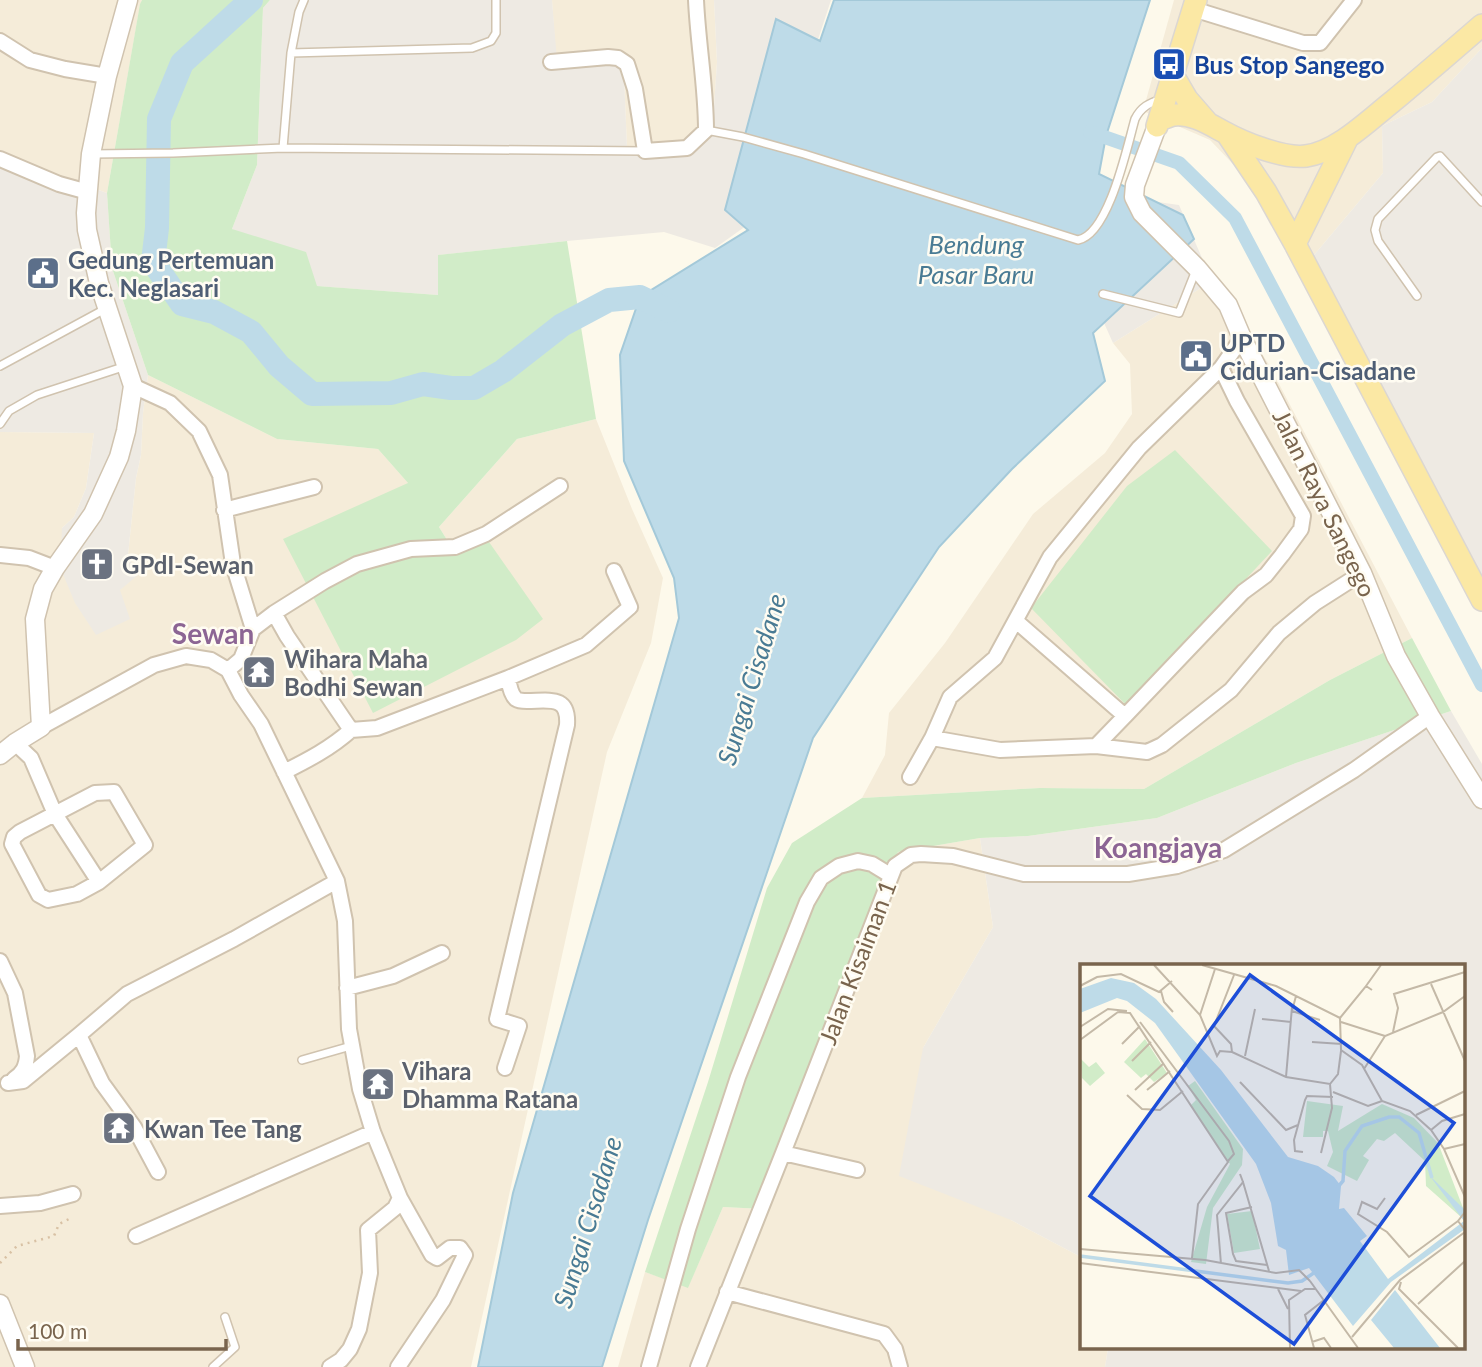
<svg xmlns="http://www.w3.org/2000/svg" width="1482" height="1367" viewBox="0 0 1482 1367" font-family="Lato,sans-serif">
	<rect width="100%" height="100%" fill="#fdf9eb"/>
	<!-- residential -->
	<path fill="#f5ecd9" d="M0,0H142L140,5L107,193L0,155Z
		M552,0H714L717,62L712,137L627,147L623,51L556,60Z
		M1174,0H1482V48L1432,102L1382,126L1383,173L1304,267L1253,185L1210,140L1143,111Z
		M1212,281L1268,363L1412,638L1330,680L1144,789L1040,788L862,798L885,755L889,713L945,643L1033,514L1105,453L1132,414L1130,364L1113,343Z
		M148,375L277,439L378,449L409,484L284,540L542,619L482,533L454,551L439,527L517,439L596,419L632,509L663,578L651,643L607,752L471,1367H0V432L94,433L86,488L74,517L62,528L120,590L128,555L136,478L141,455L143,413Z
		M980,838L993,927L923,1048L1011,1220L1081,1257V1348H1108L1105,1367H618L645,1272L688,1287L723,1207L763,1209L898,852Z"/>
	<!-- industrial -->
	<path fill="#eeeae3" d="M270,0H552L557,60L623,51L627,147L712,137L717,62L714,0H831L760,216L715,248L664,232L567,241L439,255L438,295L316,286L232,229L257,165L263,8Z
		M1482,48V606L1304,267L1383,173L1382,126L1432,102Z
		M0,155L107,193L112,268L148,375L143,413L141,455L136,478L128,555L138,575L120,590L130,619L96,635L75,603L60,567L62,528L74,517L86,488L94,433L0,432Z
		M1115,196L1179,205L1212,281L1113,343L1087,285Z
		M1451,711L1482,764V1367H1105L1108,1348H1463V966H1081V1257L1011,1220L899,1176L923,1048L993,927L980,838L1028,836L1157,818L1296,763Z"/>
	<!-- green -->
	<path fill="#d1ecc8" d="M142,0H270L263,8L257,165L232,229L306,252L317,286L438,295V255L567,241L596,419L517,439L439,527L454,551L482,532L543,619L516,640L373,713L283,539L408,483L378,449L277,439L148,375L112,268L107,193L140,4Z
		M1175,450L1272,551L1127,706L1031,608L1127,486Z
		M1412,638L1451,711L1296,763L1157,818L1028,836L980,838L898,852L763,1209L723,1207L688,1288L645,1272L708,1082L767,888L792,843L862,798L1040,788L1144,789L1330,680Z"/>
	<!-- water -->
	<path fill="#bedbe8" stroke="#a4c9d9" stroke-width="2" d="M834,0H1150L1106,136L1099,174L1183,215L1194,239L1093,333L1105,381L1012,469L939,547L813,738L648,1220L602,1367H478L513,1193L679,618L674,578L624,461L620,355L640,297L748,230L725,210L776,19L820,41Z"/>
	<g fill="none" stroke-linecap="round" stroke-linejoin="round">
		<!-- canal -->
		<path stroke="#bedbe8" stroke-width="14" d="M1090,132L1179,163L1235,218L1482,685"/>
		<!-- river -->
		<path stroke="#bedbe8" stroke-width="24" d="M251,0L182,63L159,119L157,228L153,262L182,304L214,312L251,332L279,366L312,394L391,393L423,384L451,388H474L503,371L562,325L609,300L640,297L669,311"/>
		<!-- service casing -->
		<g stroke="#d0c3af" stroke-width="10">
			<path id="service" d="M291,53L299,12L304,0
				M706,130L743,137L804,154L1078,240C1109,234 1127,147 1135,119C1141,107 1149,103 1162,99
				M283,148L291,53L472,48L491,41L496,33V0
				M92,154L173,153L283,148L645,151
				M1103,294L1179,313L1196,270
				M1417,296L1378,241L1375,230L1378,219L1437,157L1440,156L1482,202
				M0,366L107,308
				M0,424L9,411L37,395L126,366
				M302,1060L351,1046
				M213,1367L235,1347L225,1317"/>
		</g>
		<!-- minor casing -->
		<g stroke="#d0c3af" stroke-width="18">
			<path id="minor" d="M1193,9L1303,43H1320L1354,0
				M0,41L30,60L65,69L107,76
				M551,62L608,57L618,58L627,64L635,89L645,151L687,148L706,130C706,87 698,44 696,0
				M0,159L59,184L88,192
				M133,386L170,403L199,431L220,475L233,564L253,629
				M224,510L314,487
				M0,555L29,558L55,568
				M274,613L287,636L351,730L377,728L508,678L586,645L630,607L614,571
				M1016,621L1125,716L1243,592L1266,575L1282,555L1301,529L1303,516L1237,401L1221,368
				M228,670L241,659L253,629L274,613L325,581L357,564L411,549L455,547L486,534L560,486
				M41,727L154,665L186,656L211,660L228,670L241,695L261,724L337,881L345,921L349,1029L360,1089L373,1132L400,1198L395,1208L368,1230L370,1273L359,1329L350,1349L341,1360L330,1367
				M932,738L950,697L995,658L1050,557L1139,448L1221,368L1242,338
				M15,743L31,758L55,814L99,882
				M1096,746L1125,716
				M284,772C308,760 331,748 351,730
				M910,777L932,738L1000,750L1096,746L1147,752L1162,745L1231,690L1279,633L1315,603L1362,573
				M114,792L145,845L99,882L77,894L48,900L39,895L12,844L14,837L20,832L95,793Z
				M0,961L15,993L27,1056C26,1067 23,1073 14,1079
				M347,988L393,976L442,953
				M79,1035L102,1083L134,1127L158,1172
				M505,1068L519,1026L497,1019L567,725C569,695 549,701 527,701C524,701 519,701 516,699C511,695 509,684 508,678
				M8,1083L23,1081L79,1035L127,994L234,939L337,881
				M783,1153L857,1170
				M0,1206L40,1203L73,1194
				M136,1236L373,1132
				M727,1292L884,1334L895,1349L900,1367
				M398,1367L443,1300L465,1255L460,1248H450L437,1258L432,1255L400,1198
				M649,1367L688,1229L738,1077L807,902L821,878L839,866L858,861L872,864L890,875
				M698,1367L783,1153L895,866L911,855L921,854L953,856L1024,874H1128L1177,866L1224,850L1354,770L1430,716"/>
		</g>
		<!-- tertiary casing -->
		<g stroke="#d0c3af" stroke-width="21">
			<path id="tertiary" d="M1157,126L1135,185L1134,197L1142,213L1197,268L1228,305L1242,338L1362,573L1396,656L1430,716L1482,799
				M0,755L15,743L41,727L35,619L43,589L55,568L93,514L119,457L126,431L133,386L99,283L87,230L86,213L91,154L107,76L128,0
				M0,1304L25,1367"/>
		</g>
		<!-- primary casing -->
		<g stroke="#dcd7d1" stroke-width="24">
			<path id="primary" d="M1173,75L1187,99L1207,122
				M1159,120C1163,119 1169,116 1174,115C1192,113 1209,124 1224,132C1244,143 1284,159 1306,156C1337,152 1368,121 1392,102C1422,77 1452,51 1482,25
				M1157,126L1196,0
				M1227,134L1266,192L1295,244L1482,600
				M1295,244L1348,137"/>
		</g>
		<!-- path -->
		<path stroke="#d8c1a4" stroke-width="2.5" stroke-dasharray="2 5" stroke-linecap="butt" d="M0,1263L17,1246L54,1236L59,1224L69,1219"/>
		<!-- service -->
		<use href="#service" stroke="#fff" stroke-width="7"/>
		<!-- minor -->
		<use href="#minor" stroke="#fff" stroke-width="14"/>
		<!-- tertiary -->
		<use href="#tertiary" stroke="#fff" stroke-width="18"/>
		<!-- primary -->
		<use href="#primary" stroke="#fbe8a4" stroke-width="21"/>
	</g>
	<!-- icons -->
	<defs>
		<g id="bus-square" transform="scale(1.75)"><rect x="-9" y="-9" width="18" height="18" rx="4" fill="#1a4fb4" stroke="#fffcf2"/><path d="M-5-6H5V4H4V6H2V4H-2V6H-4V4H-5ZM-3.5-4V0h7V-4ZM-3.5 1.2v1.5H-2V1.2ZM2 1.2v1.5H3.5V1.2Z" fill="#fff"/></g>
		<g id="civic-square" transform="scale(1.75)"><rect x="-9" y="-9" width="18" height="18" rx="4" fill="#5c6f8a" stroke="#fffcf2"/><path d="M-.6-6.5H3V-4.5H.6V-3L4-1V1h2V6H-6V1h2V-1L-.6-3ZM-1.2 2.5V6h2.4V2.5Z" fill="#fff"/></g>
		<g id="church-square" transform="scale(1.75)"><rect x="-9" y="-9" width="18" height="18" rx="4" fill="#6b7280" stroke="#fffcf2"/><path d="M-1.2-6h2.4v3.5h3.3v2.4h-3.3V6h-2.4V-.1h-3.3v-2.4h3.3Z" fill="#fff"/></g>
		<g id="temple-square" transform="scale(1.75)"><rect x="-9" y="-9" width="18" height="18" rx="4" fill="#6b7280" stroke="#fffcf2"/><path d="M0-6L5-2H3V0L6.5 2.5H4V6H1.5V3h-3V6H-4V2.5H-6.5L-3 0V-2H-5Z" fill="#fff"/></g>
	</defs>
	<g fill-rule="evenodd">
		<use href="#bus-square" x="1169" y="64"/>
		<use href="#civic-square" x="43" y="273"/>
		<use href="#civic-square" x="1196" y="356"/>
		<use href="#church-square" x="97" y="564"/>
		<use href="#temple-square" x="259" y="672"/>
		<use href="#temple-square" x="378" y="1084"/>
		<use href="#temple-square" x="119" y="1128"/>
	</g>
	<g text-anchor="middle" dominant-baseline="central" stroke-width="5" stroke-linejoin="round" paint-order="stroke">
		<!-- transit labels -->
		<g font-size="24" font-weight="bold" fill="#164399" stroke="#fffcf2" text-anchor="start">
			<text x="1194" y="64">Bus Stop Sangego</text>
		</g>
		<!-- service labels -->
		<g font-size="24" font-weight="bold" fill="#4e5e75" stroke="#fffcf2" text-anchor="start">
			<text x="68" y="259">Gedung Pertemuan<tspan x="68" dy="28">Kec. Neglasari</tspan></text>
			<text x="1220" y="342">UPTD<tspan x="1220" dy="28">Cidurian-Cisadane</tspan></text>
		</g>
		<!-- street labels -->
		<g font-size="24" fill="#79644d" stroke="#fffcf2">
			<text transform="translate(1325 503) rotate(64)">Jalan Raya Sangego</text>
			<text transform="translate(857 962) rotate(-69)">Jalan Kisaiman 1</text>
		</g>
		<!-- worship labels -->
		<g font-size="24" font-weight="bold" fill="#5b616d" stroke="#fffcf2" text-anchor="start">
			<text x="122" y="564">GPdI-Sewan</text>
			<text x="284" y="658">Wihara Maha<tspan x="284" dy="28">Bodhi Sewan</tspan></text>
			<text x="402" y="1070">Vihara<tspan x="402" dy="28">Dhamma Ratana</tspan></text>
			<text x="144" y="1128">Kwan Tee Tang</text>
		</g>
		<!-- water labels -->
		<g font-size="26" font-style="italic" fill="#497b94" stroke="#fffcf2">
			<text x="976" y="244">Bendung<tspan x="976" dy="30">Pasar Baru</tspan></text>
			<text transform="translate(751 679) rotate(-73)">Sungai Cisadane</text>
			<text transform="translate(587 1222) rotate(-73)">Sungai Cisadane</text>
		</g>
		<!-- quarter labels -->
		<g font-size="28" font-weight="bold" fill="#8c6594" stroke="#fffcf2">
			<text x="213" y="633">Sewan</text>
			<text x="1158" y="847">Koangjaya</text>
		</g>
	</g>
	<!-- overview -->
	<g transform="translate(1080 964)">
		<rect width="385" height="385" fill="#fdf9eb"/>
		<path d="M65,75L87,109L74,118L66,110L61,114L44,98ZM0,94L9,103L16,98L25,109L10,122L2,114ZM115,117L163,185L162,201L133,244L126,300L111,298L127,243L150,200L111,141L116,136L108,122ZM227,137L263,142L258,167L302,140L334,154L358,179L385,249L381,253L346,222L345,197L315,169L304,177L297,175L283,192L289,196L277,217L247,202L253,188L248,167H243V173H223ZM172,247L180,285L154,289L147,250Z" fill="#d1ecc8"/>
		<path d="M31,14L54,19L76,35L141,106L208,193L238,202L254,213L261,222L259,245L264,244L287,272L280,277L308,315L384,257L349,211L385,246V265L311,318L273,362L229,304L209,311L206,286L198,282L191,239L176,200L75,59L47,37L37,34L0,49V25ZM315,326L360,384H314L291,356Z" fill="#bedbe8"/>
		<path fill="none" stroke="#bedbe8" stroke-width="3.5" d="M257,224L263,217L265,187L282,162L309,153H319L339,169L352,214M0,292L208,319L222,317L238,306"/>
		<path fill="none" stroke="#c4b9a7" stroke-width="2" d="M74,1L120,51L137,92L140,87L152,88M122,1L196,22L260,54M154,11L134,62L151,80L152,88L206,113L250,120L258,110L261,87M351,20L385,97M0,22L17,13L41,10L79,28L92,17M286,22L301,1M81,27L84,38L93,48M216,32L212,47L240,56M120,51L135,5M260,54L261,86L282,101L302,137L330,147L351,166L364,185L385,233M260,54L286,22L292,26M182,55L211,58M60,58L149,177L154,190L148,197M261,58L305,72M0,63L28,45L47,47M313,68L318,44L314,30L385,8M0,76L38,48L50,49L148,198L118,240L112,294M232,78L262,80M42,80L60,62M165,92L175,45M52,97L71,78M284,105L305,72L363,48L385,32M206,113L212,43M160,118L206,166L218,161M55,126L84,99M67,126L90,107M253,128L288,142L302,137M47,131L62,145L80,146L103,127M336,151L385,127M351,166L362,157L385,150M364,185L385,180M223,188L215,187L214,176L225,136L227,132L253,133M241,189L252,144L250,120M163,218L189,307M305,234L297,245L282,238L278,250L307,268L329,293L378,257M172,243L146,249L153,290L156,297L187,301M385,248L378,257L385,266M0,285L125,296L196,309L219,306L230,317M0,299L221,327M141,300L137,251L163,218L160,210M230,317L278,384M321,318L319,325L378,384M198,325L208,345M338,340L385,297M272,373L320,316L385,268M232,378L244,374L251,384M210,384L209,336L225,325H236M234,384L225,351L244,336"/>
		<path fill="#1d4ed8" fill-opacity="0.15" stroke="#1d4ed8" stroke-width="3.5" d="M170,11L374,159L214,380L10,232Z"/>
		<rect width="385" height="385" fill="none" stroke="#79644d" stroke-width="3.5"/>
	</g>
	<!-- scale -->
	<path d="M18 1339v10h208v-10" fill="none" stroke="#79644d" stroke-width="3.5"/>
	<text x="28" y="1339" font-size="21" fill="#79644d" stroke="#fffcf2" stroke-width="5" paint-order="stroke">100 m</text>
</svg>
